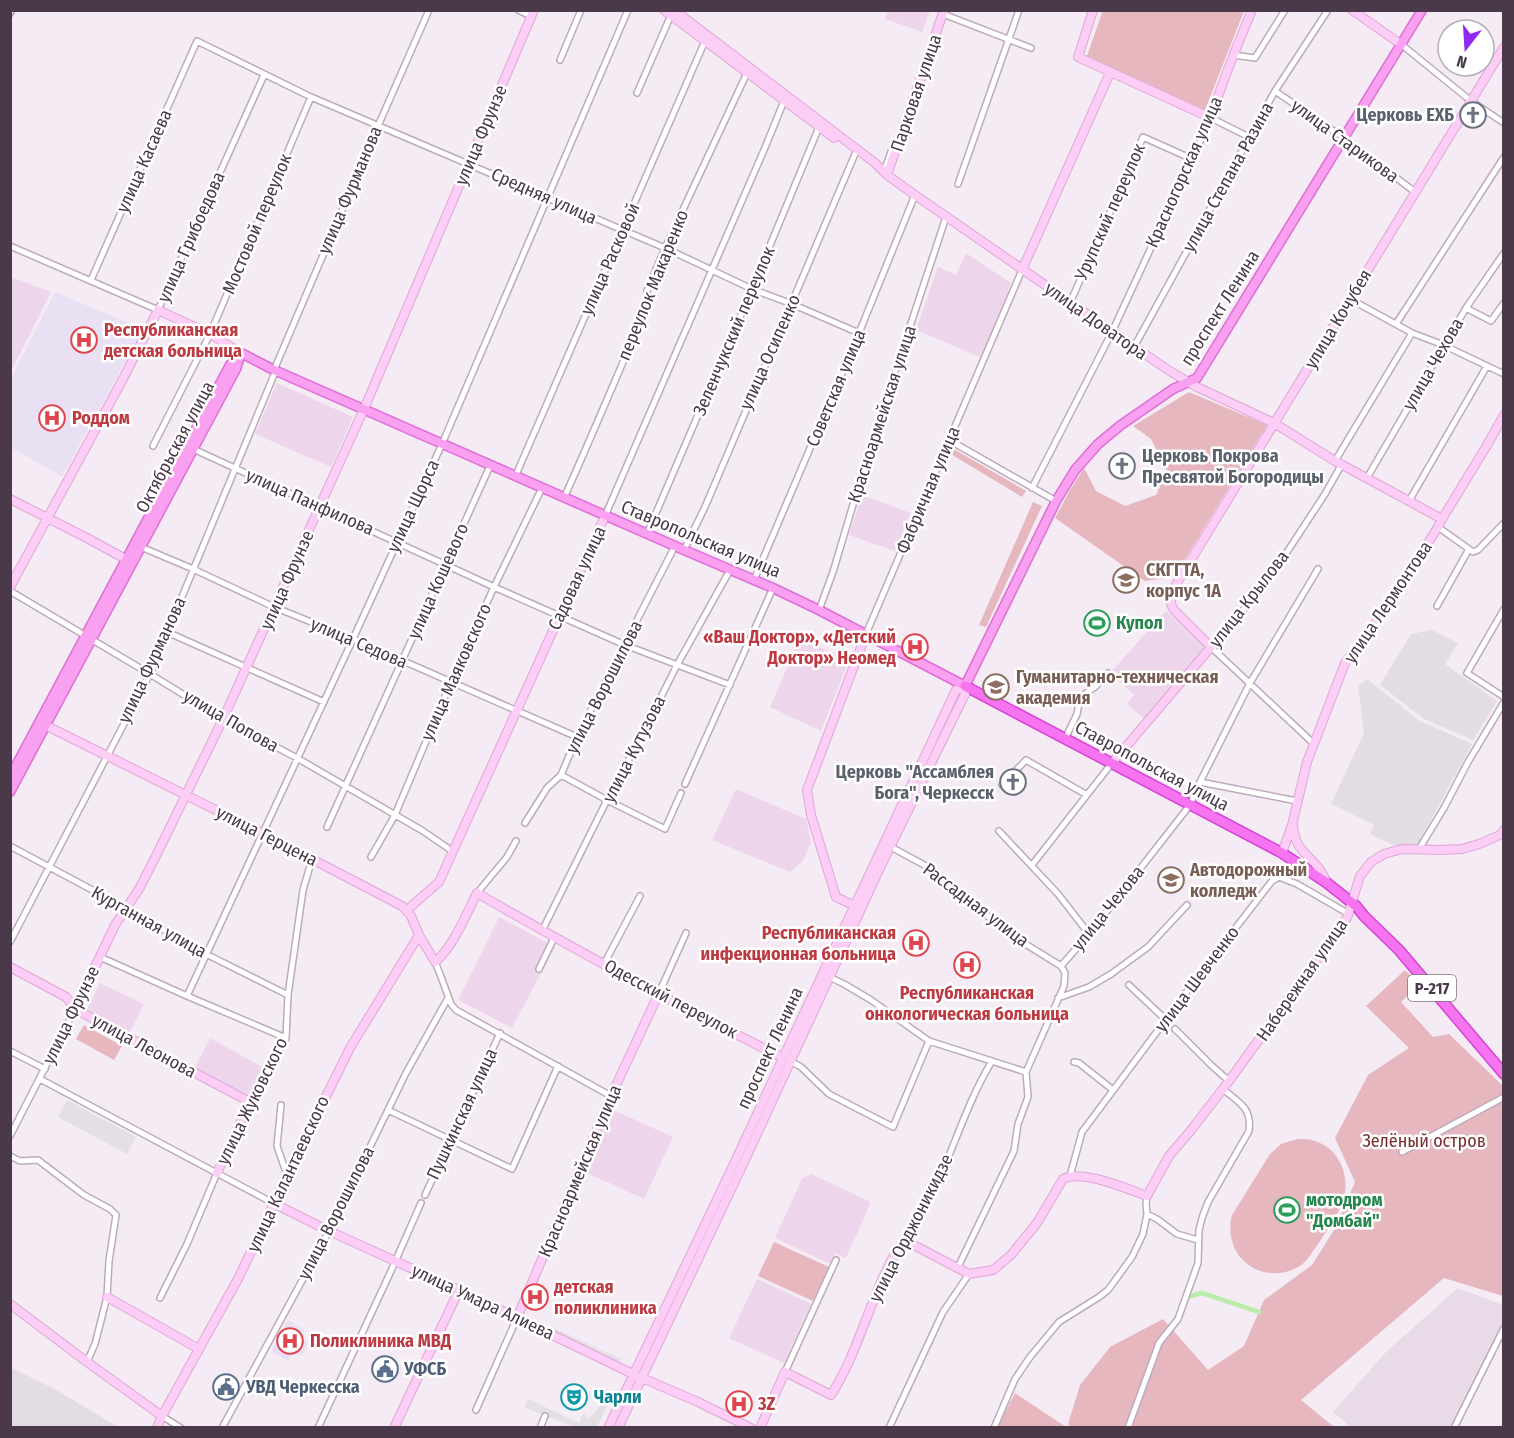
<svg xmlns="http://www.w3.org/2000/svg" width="1514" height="1438" viewBox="0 0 1514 1438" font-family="'Fira Sans Condensed',sans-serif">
	<rect width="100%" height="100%" fill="#f5ebf4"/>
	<!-- residential -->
	<path fill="#e8dae7" d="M1458,1288L1503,1305V1324L1451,1427H1351L1333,1412L1387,1351Z"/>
	<!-- industrial -->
	<path fill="#e4dce5" d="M1432,630L1458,643L1445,664L1497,701L1473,740L1424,719L1380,685L1411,634Z
		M1367,679L1420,721L1472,744L1417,846H1395L1370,834L1374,825L1331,804L1364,733L1358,686Z
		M10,1367L55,1389L118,1427H11Z"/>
	<!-- education -->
	<path fill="#edd6eb" d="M888,10H930V11L922,32L885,19Z
		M966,253L1011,283L1008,290L1011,292L982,358L916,330L938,267L956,275Z
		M11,277L51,292L11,371L10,277Z
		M277,383L353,417L331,467L255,434Z
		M862,495L911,513L895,551L849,535Z
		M1166,611L1208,649L1144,719L1127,704L1134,695L1110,673Z
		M800,638L849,660L821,731L770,707Z
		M736,789L806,819L811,842L803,861L790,872L712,840Z
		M499,917L555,947L512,1028L458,1000Z
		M100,983L144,1004L130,1032L87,1009Z
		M210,1038L264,1068L250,1096L195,1067Z
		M611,1109L673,1137L644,1199L585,1172Z
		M811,1174L871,1202L846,1258L835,1253L830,1264L775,1238L802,1179Z
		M757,1279L811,1304L784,1363L729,1338Z"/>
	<!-- medical -->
	<path fill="#eae0f4" d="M55,292L143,329L62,477L10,447L11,379Z
		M288,1320L305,1330L300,1339L308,1343L302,1356L293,1352L288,1361L271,1352Z"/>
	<!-- green -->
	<path fill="#e6b7bf" d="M1103,10L1244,11L1205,110L1087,56Z
		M1189,392L1267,425L1174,577L1145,581L1055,518L1070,490L1084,468L1096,491L1125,506L1156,495L1167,471L1151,439L1133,426Z
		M952,448L1026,491L1022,497L949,453Z
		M1033,502L1042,506L986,627L979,625Z
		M1405,970L1419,985L1401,1002L1433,1037L1449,1034L1503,1086V1296L1444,1278L1301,1400L1334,1427L1071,1428L1068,1424L1080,1385L1110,1347L1163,1319L1208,1370L1244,1346L1264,1300L1312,1265L1334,1230L1355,1182L1335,1138L1368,1075L1409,1048L1366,1006Z
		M84,1025L122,1046L114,1060L76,1039Z
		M1297,1139C1303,1139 1309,1139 1315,1141C1340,1149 1351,1177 1343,1201C1338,1215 1328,1229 1320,1241C1314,1249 1308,1261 1300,1266C1280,1278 1256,1275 1241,1258C1231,1247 1228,1229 1232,1215L1270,1154L1281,1144Z
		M774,1242L829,1267L813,1301L758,1276Z
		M1015,1393L1066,1427L997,1428Z"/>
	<!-- parking -->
	<path fill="#e4dfe4" d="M67,1100L136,1137L127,1154L58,1117Z
		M554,1328L621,1359L620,1363L553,1332Z
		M604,1389L614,1392L597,1427H575L524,1407L528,1399L579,1423L583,1413L589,1418L595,1412L601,1403Z"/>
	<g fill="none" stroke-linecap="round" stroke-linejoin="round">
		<!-- canal -->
		<path stroke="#baedac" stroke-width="4.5" d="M1188,1297L1202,1293L1259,1312"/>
		<!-- street casing -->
		<g stroke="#bdabbc" stroke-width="8">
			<path id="street" d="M518,10L531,16
				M943,14L1031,48
				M1402,45L1471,101L1504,123
				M1233,55L1255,58L1285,10
				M560,60L581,10
				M1275,91L1344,138L1415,192
				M637,93L671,15
				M884,172L893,146
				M958,184L1019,10
				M10,246L158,310L264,75
				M91,280L197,41L311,97L665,248L752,289L792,304L859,333
				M1350,299L1412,333L1441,344L1504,374
				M1070,303L1143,137L1192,159
				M1466,308L1491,321L1504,303
				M1396,324L1504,157
				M1134,347L1275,91L1328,10
				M274,370L378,126L429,10
				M949,440L1056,501
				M153,446L210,334L311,97
				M191,448L494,587L625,645L730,685
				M1335,461L1412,333
				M515,477L705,41
				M1367,478L1466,308L1504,253
				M1032,488L1112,332L1211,118L1249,137
				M564,498C592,436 618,373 645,311L647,300V291L665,248L747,73
				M1409,501L1487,366
				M605,516L764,150L784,101
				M1438,527L1473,552L1478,550L1504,523
				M647,534L752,289L819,127
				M141,547L193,569L274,607L353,639L577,737
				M684,550L705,507L855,154
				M754,580L859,333L915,195
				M10,591L150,674L223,719L297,758L423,831L452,851
				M1437,606L1469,549
				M1504,609L1467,673L1504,697
				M819,610L833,572L869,451L946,217
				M167,632L324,702
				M866,634L1022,270
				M1065,739L1077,714L1079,703L1086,693L1095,687L1108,673
				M1313,743L1211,647L1251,601L1261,585L1287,552L1325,494L1342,464
				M561,775L607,800L665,829L681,793
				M1200,782L1297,801
				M685,784L773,588
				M1002,785L1026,760L1087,795
				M525,823L547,788L561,775L577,737L675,546
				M327,827L490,466
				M999,831L1058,894L1089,934
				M10,846L126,908L206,954L288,995
				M891,847L926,866L961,893L1006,932L1061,966
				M1419,849L1444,808L1468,762L1504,702
				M371,857L395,815L451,682L494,587L542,488
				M1032,865L1112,763
				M477,893L507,857L516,841
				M542,931L607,800L643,733L677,665L730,570
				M10,942L150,674L276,370
				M100,957L187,996L286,1038
				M435,962L440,974L451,1004L456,1010L611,1096
				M604,964L640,896
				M1061,966L1089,934L1190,805L1200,782L1250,683L1318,569
				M539,969L554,938
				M829,977L844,984L871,1000L929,1041L1026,1072
				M1129,985L1166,1020
				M659,993L686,933
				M187,996L353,639L442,444L628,10
				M1058,998L1089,987L1111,974L1148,947L1187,905
				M1175,1029L1211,1065L1229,1081
				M10,1051L45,1069
				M790,1061L801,1067L829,1094L893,1127L929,1041
				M1074,1062L1079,1063L1113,1090
				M40,1079L273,1203
				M250,1102L286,1038L288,995L303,890L312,859
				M281,1105L277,1146L287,1175
				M388,1110L512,1169L558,1066
				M10,1136L75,1009
				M1402,1152L1504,1097
				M10,1156L20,1161L38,1160L84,1195L110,1209L116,1215L109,1261L107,1297L95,1344L87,1362
				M1070,1176L1082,1132L1203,970L1272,881L1279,877L1297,884L1349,914
				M425,1195L451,1140L500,1033
				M1147,1214L1157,1219L1177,1234L1198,1240
				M906,1241C915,1225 925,1208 933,1192C954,1149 967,1102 992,1061
				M958,1267L1014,1151L1018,1124L1028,1097L1026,1072L1064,986L1065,973L1061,966
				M160,1298L187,1244L217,1173
				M785,1372L836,1260
				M476,1410L517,1318
				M162,1416L181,1428
				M222,1428L329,1231L406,1073L448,998
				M318,1428L391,1271L421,1203
				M540,1428L545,1416
				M889,1428L943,1312L969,1274
				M994,1428L1015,1379L1030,1357L1059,1322L1099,1297L1108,1290L1132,1257L1143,1234L1147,1214L1146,1204L1147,1196
				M1128,1428L1159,1343L1178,1319L1198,1263L1199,1230L1202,1218L1208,1202L1249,1131C1252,1107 1239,1103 1223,1089
				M1454,1428L1504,1328"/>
		</g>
		<!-- secondary casing -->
		<g stroke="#dea6d7" stroke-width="10">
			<path id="secondary" d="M664,10L834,138
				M674,10L875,163L887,175L915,195L1168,370L1197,387L1274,423L1335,461L1442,519
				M1093,10L1078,57L1211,118C1222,81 1237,46 1252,10
				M1352,10L1402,45
				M887,175L944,10
				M1022,270L1110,73
				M10,499L87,538L131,562
				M10,587L124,377L158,310L210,334L241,353
				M41,723L262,833L402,906L411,916L419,935L435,962C452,949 467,913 477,893C577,951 679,1006 783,1058
				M1112,763L1211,647L1174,610L1171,604L1172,591L1504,47
				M1293,826C1296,852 1307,852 1320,870C1323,874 1325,879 1327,883
				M1282,853L1292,825L1307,762L1345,663L1390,604L1438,527L1442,519L1486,447L1504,415
				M855,906L836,897L811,815L807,790L866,634
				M407,910L439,882L605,516
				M10,967L66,997L75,1009L250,1102L217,1173
				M75,1009L115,925L139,889L155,858L223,719L364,409L534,10
				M273,1203L329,1231L459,1290L633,1374L698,1402L751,1428
				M107,1297L199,1349
				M10,1304L87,1362L162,1416
				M517,1318L611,1096L659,993
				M157,1428L162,1416L239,1277L287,1175L350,1048L419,935
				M394,1428L459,1290
				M608,1428L733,1166L783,1058L956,690L965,686V694L878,872L745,1160L618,1428
				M760,1428L785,1372L831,1395C855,1358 867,1311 886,1271C892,1260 896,1248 906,1241L969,1274L993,1270L1011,1255L1037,1223L1063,1179C1082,1169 1127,1189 1147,1196L1169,1156L1192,1129L1229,1081L1347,918L1360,876L1371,862L1384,854L1402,849L1440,850L1462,849L1479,844L1500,835L1504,830"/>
		</g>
		<!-- primary casing -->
		<g stroke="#de6fd6" stroke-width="11">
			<path id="primary" d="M241,353L274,370L684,550L773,588L819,610L965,686L1056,501L1075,470L1098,444L1121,425L1173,389L1197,378L1422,10
				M10,777L230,365L239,355
				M10,792L236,369L241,353"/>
		</g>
		<!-- highway casing -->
		<g stroke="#d644d5" stroke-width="12">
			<path id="highway" d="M965,686L1282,853L1327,883L1356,906L1364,916L1399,950L1504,1074"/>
		</g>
		<!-- street -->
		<use href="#street" stroke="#fff" stroke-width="5"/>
		<!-- secondary -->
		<use href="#secondary" stroke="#fccef6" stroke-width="8"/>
		<!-- primary -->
		<use href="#primary" stroke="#f9a0f1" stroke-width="8"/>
		<!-- highway -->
		<use href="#highway" stroke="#f774f1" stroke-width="9"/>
		<!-- rail -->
		<path stroke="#999" stroke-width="1.5" stroke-dasharray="8 8" stroke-linecap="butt" d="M10,19L16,10"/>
	</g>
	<!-- icons -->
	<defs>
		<g id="church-ring" transform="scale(1.35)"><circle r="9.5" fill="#fff" stroke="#6b7280" stroke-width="1.5"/><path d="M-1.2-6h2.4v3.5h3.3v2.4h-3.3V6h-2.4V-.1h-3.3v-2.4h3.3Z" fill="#6b7280"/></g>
		<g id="hospital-ring" transform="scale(1.35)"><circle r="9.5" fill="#fff" stroke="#e0444e" stroke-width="1.5"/><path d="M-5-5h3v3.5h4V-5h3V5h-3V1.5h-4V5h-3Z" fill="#e0444e"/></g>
		<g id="university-ring" transform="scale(1.35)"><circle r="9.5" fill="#fff" stroke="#8d6e63" stroke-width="1.5"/><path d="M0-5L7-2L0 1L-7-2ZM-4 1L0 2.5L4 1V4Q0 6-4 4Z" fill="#8d6e63"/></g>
		<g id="stadium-ring" transform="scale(1.35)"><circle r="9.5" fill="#fff" stroke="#2e9e5b" stroke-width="1.5"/><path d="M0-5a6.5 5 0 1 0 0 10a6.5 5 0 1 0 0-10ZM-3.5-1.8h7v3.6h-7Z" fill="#2e9e5b"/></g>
		<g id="civic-ring" transform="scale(1.35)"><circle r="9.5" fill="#fff" stroke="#5c6f8a" stroke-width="1.5"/><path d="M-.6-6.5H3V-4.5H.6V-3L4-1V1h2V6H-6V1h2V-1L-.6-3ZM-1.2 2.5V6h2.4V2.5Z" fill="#5c6f8a"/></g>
		<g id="theatre-ring" transform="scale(1.35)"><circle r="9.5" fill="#fff" stroke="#0f9aa8" stroke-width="1.5"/><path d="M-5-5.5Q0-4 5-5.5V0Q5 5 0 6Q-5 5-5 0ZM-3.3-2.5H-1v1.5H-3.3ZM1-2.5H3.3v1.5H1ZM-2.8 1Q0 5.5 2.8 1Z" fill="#0f9aa8"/></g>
	</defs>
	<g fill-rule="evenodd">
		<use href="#church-ring" x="1473" y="115"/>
		<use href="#hospital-ring" x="84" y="340"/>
		<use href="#hospital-ring" x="52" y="418"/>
		<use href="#church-ring" x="1122" y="466"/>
		<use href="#university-ring" x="1126" y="580"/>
		<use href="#stadium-ring" x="1097" y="623"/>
		<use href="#hospital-ring" x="915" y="647"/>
		<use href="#university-ring" x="996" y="687"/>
		<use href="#church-ring" x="1013" y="782"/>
		<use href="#university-ring" x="1171" y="880"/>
		<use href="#hospital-ring" x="916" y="943"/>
		<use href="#hospital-ring" x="967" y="965"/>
		<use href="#stadium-ring" x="1287" y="1210"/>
		<use href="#hospital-ring" x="535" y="1297"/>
		<use href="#hospital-ring" x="290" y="1341"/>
		<use href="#civic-ring" x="385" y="1369"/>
		<use href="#civic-ring" x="226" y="1387"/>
		<use href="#theatre-ring" x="574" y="1397"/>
		<use href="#hospital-ring" x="739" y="1404"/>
	</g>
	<g text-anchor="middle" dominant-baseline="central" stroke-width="5" stroke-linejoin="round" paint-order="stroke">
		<!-- shield labels -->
		<rect fill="#fff" stroke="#807480" stroke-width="1.5" x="1408" y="975" width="48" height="26" rx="4.5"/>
		<g font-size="16" font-weight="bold" fill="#493949">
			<text x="1432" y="988">Р-217</text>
		</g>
		<!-- street labels -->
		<g font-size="18" fill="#493949" stroke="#fff">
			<text transform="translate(916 93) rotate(-71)">Парковая улица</text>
			<text transform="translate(481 135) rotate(-67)">улица Фрунзе</text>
			<text transform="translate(1345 141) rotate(36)">улица Старикова</text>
			<text transform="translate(144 161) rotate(-66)">улица Касаева</text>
			<text transform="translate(1184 172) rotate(-66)">Красногорская улица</text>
			<text transform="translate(1228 177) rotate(-61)">улица Степана Разина</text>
			<text transform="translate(350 190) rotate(-67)">улица Фурманова</text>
			<text transform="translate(544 196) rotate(24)">Средняя улица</text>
			<text transform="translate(1110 212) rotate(-66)">Урупский переулок</text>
			<text transform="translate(257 224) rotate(-67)">Мостовой переулок</text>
			<text transform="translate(191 237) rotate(-66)">улица Грибоедова</text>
			<text transform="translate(610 259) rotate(-66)">улица Расковой</text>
			<text transform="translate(653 285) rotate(-68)">переулок Макаренко</text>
			<text transform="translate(1220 308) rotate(-58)">проспект Ленина</text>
			<text transform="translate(1338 319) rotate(-59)">улица Кочубея</text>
			<text transform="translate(1096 321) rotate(35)">улица Доватора</text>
			<text transform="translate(734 331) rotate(-67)">Зеленчукский переулок</text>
			<text transform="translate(770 352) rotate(-66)">улица Осипенко</text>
			<text transform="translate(1433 364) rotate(-60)">улица Чехова</text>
			<text transform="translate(836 388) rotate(-67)">Советская улица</text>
			<text transform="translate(882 414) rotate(-72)">Красноармейская улица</text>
			<text transform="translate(175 447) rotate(-62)">Октябрьская улица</text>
			<text transform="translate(928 490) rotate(-67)">Фабричная улица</text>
			<text transform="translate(310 502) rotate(24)">улица Панфилова</text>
			<text transform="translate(413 506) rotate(-65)">улица Щорса</text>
			<text transform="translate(701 539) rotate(23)">Ставропольская улица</text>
			<text transform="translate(577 578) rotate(-65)">Садовая улица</text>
			<text transform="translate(287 580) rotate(-66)">улица Фрунзе</text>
			<text transform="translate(438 581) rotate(-66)">улица Кошевого</text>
			<text transform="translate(1249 599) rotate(-52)">улица Крылова</text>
			<text transform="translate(1388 602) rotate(-56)">улица Лермонтова</text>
			<text transform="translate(359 643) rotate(23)">улица Седова</text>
			<text transform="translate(152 660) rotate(-65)">улица Фурманова</text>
			<text transform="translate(456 672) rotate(-66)">улица Маяковского</text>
			<text transform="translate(604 687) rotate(-63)">улица Ворошилова</text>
			<text transform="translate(231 721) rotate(30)">улица Попова</text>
			<text transform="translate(634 749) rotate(-63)">улица Кутузова</text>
			<text transform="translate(1152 766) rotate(28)">Ставропольская улица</text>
			<text transform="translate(267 836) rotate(27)">улица Герцена</text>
			<text transform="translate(976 905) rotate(37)">Рассадная улица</text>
			<text transform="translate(1108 908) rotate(-51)">улица Чехова</text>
			<text transform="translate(149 922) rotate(29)">Курганная улица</text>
			<text transform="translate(1197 979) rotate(-53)">улица Шевченко</text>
			<text transform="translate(1302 980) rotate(-55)">Набережная улица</text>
			<text transform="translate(671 999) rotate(28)">Одесский переулок</text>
			<text transform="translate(71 1015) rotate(-64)">улица Фрунзе</text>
			<text transform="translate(144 1046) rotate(28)">улица Леонова</text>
			<text transform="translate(770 1048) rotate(-65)">проспект Ленина</text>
			<text transform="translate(252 1101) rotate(-64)">улица Жуковского</text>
			<text transform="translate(462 1114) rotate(-65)">Пушкинская улица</text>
			<text transform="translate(580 1171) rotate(-67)">Красноармейская улица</text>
			<text transform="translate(288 1174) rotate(-65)">улица Калантаевского</text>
			<text transform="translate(336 1213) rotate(-63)">улица Ворошилова</text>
			<text transform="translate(911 1228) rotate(-63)">улица Орджоникидзе</text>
			<text transform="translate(483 1302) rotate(25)">улица Умара Алиева</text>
		</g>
		<!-- worship labels -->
		<g font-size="18" font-weight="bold" fill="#5b616d" stroke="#fff" text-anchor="end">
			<text x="1454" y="115">Церковь ЕХБ</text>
			<text x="1142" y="456" text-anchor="start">Церковь Покрова<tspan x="1142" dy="21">Пресвятой Богородицы</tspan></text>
			<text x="994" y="772">Церковь "Ассамблея<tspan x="994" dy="21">Бога", Черкесск</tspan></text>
		</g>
		<!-- health labels -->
		<g font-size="18" font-weight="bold" fill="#be3a42" stroke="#fff" text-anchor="start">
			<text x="104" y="330">Республиканская<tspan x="104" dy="21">детская больница</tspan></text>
			<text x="72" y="418">Роддом</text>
			<text x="896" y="637" text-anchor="end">«Ваш Доктор», «Детский<tspan x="896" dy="21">Доктор» Неомед</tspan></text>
			<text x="896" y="933" text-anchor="end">Республиканская<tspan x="896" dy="21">инфекционная больница</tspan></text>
			<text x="967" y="993" text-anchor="middle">Республиканская<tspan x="967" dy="21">онкологическая больница</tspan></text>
			<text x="554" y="1287">детская<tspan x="554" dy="21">поликлиника</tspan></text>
			<text x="310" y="1341">Поликлиника МВД</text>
			<text x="758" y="1404">3Z</text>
		</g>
		<!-- education labels -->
		<g font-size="18" font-weight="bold" fill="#785e54" stroke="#fff" text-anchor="start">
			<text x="1146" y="570">СКГГТА,<tspan x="1146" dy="21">корпус 1А</tspan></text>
			<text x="1016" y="677">Гуманитарно-техническая<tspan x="1016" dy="21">академия</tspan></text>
			<text x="1190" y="870">Автодорожный<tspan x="1190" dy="21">колледж</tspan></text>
		</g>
		<!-- leisure labels -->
		<g font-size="18" font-weight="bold" fill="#27864d" stroke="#fff" text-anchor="start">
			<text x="1116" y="623">Купол</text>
			<text x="1306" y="1200">мотодром<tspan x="1306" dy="21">"Домбай"</tspan></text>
		</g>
		<!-- park labels -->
		<g font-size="18" fill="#792e2e" stroke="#fff">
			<text x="1424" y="1141">Зелёный остров</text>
		</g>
		<!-- service labels -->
		<g font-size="18" font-weight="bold" fill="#4e5e75" stroke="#fff" text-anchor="start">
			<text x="404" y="1369">УФСБ</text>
			<text x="246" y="1387">УВД Черкесска</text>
		</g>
		<!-- culture labels -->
		<g font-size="18" font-weight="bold" fill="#0d838f" stroke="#fff" text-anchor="start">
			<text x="594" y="1397">Чарли</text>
		</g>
	</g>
	<!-- border -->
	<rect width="1514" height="1438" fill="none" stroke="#493949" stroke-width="24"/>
	<!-- north arrow -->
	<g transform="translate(1466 48) rotate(197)"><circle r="28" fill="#ffffff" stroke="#b6b0b6" stroke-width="1.5"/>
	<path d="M0-4.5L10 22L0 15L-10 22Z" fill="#9128ef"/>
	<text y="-9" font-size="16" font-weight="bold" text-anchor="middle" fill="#493949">N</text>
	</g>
</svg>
